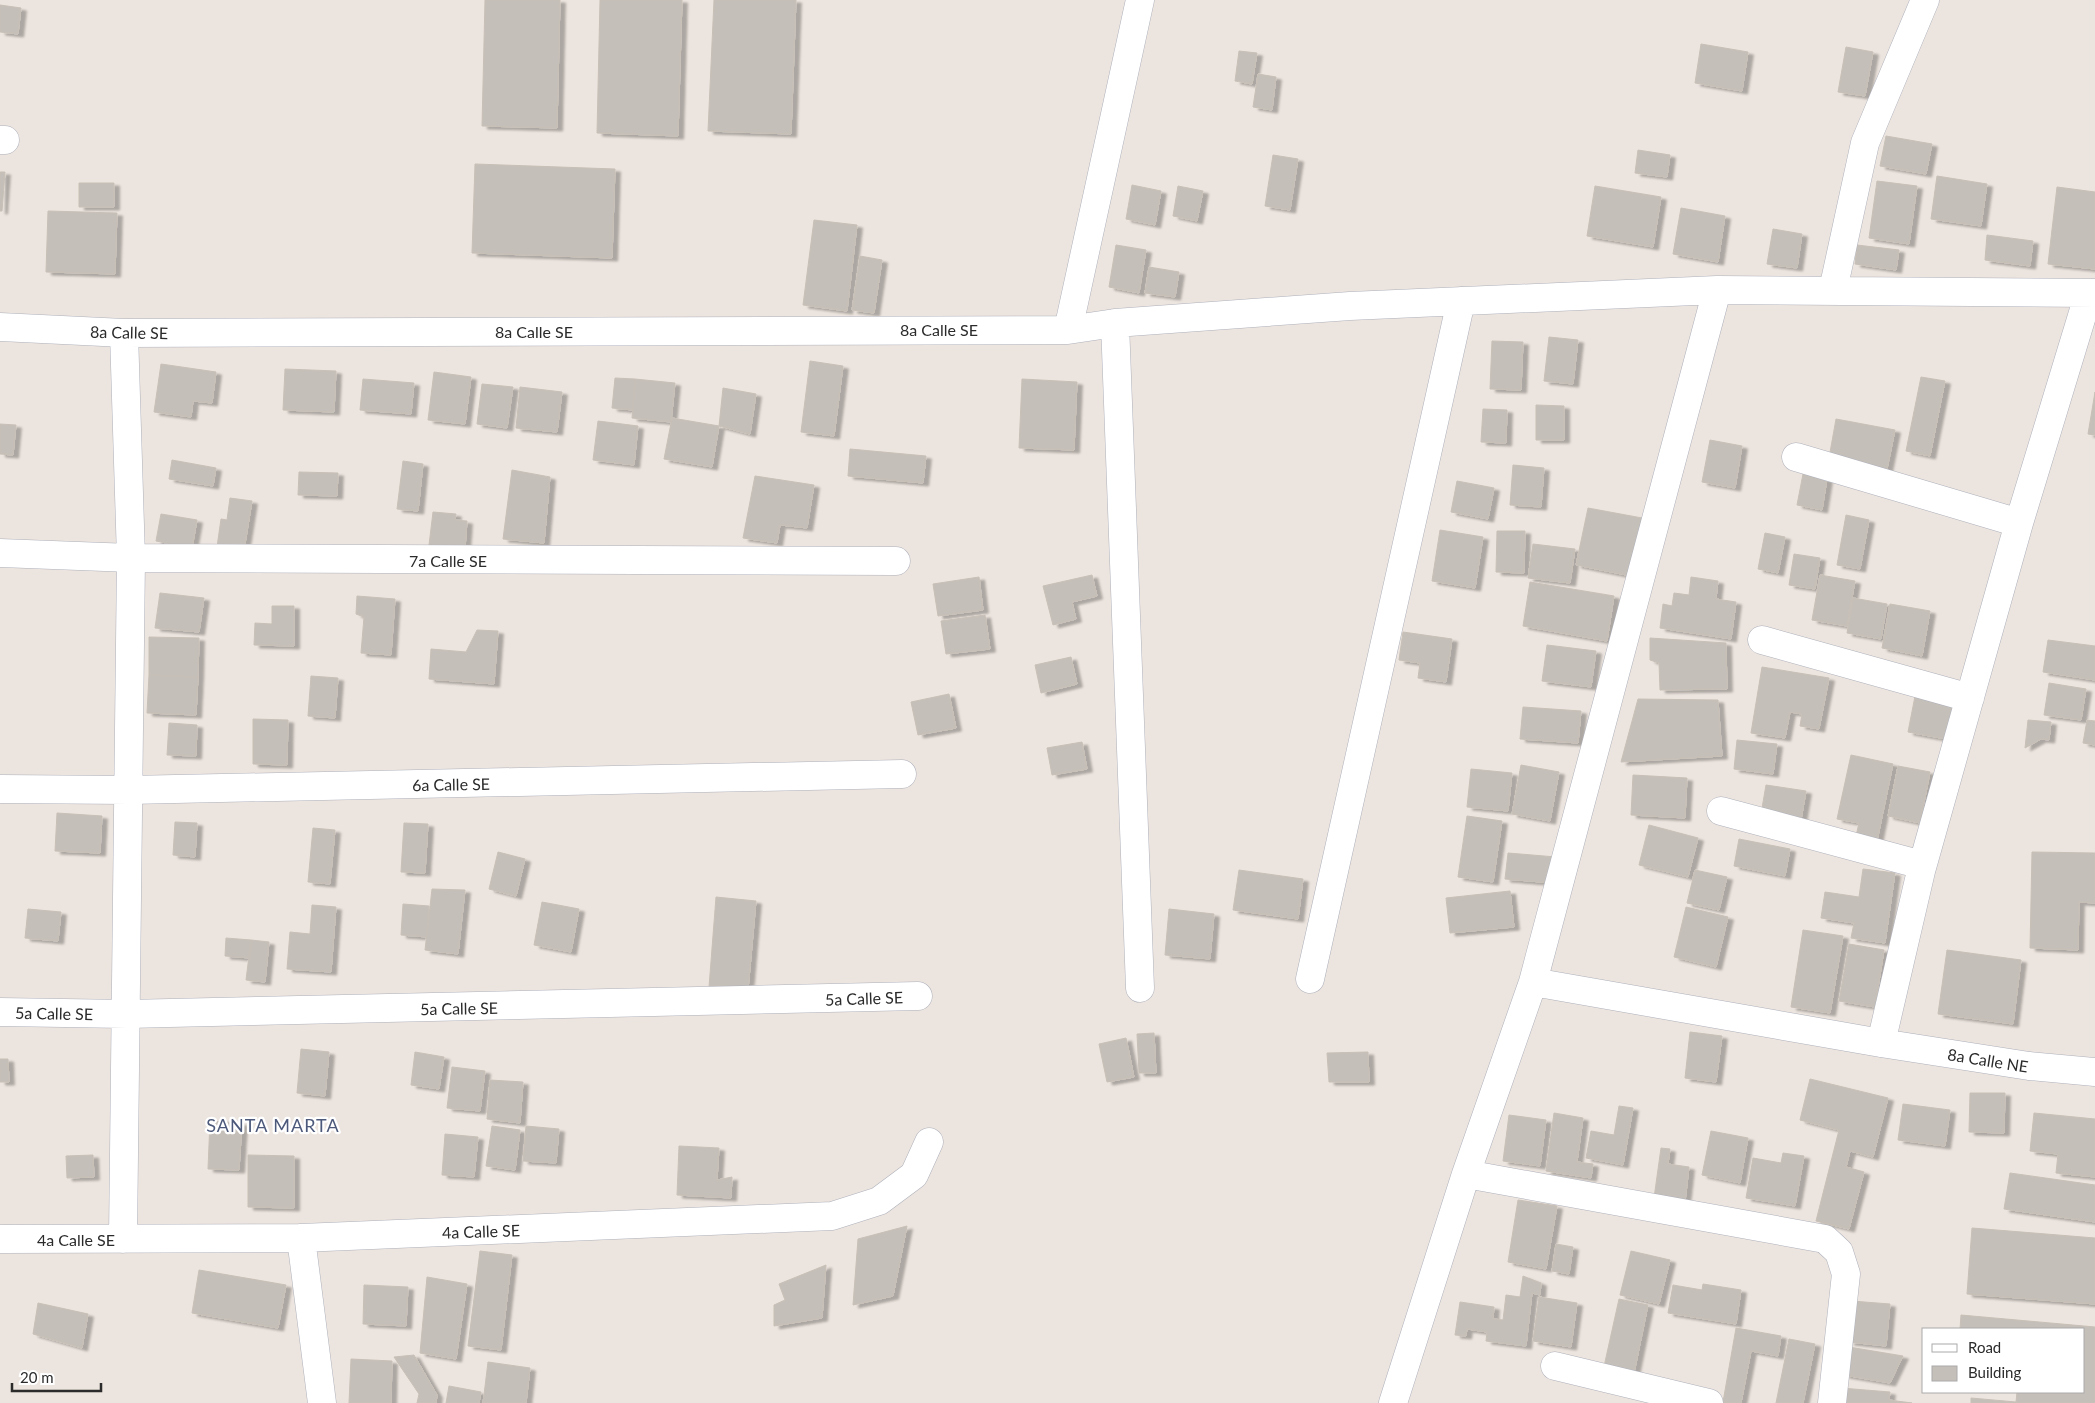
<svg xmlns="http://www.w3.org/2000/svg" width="2095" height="1403" viewBox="0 0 2095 1403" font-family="Lato,sans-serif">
	<defs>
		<filter id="shadow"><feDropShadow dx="5.5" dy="3" stdDeviation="1" flood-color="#0004"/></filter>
	</defs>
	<rect width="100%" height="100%" fill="#ece4de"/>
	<!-- building -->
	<path fill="#c5bfb9" stroke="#c7c0b7" filter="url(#shadow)" d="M485,0H560L557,128L482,126Z
		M600,0H682L678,136L597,133Z
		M714,0H796L791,134L708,131Z
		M0,5L21,8L18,34L0,32Z
		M1701,44L1748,52L1742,91L1695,83Z
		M1846,47L1873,52L1865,96L1838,92Z
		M1239,51L1257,53L1252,84L1235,81Z
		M1258,74L1276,77L1272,110L1253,107Z
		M1886,136L1932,144L1926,174L1880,166Z
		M1638,150L1670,155L1667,177L1635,173Z
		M1273,155L1298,159L1290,210L1265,206Z
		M475,164L615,169L612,258L472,253Z
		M0,172H5L2,211H0Z
		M1937,176L1987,184L1981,226L1931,219Z
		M1877,181L1917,186L1909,244L1869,238Z
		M79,183H114V207H79Z
		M1132,185L1161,191L1155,225L1126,219Z
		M1178,186L1203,191L1197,221L1173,216Z
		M1595,186L1661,197L1653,247L1587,236Z
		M2057,187L2095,192V269L2048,264Z
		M1681,208L1725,216L1718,262L1673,254Z
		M48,211L117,213L115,274L46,272Z
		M814,220L857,225L847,311L803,305Z
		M1773,229L1802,234L1797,268L1767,264Z
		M1987,235L2033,241L2030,266L1985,260Z
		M1116,245L1146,250L1139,293L1109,287Z
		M1857,245L1899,250L1896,270L1855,264Z
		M860,256L882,260L874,313L852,310Z
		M1149,267L1179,272L1175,297L1145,293Z
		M1549,337L1578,340L1573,384L1544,381Z
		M1492,341L1523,342L1521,390L1490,389Z
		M810,361L843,366L834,436L801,432Z
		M161,364L216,372L212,403L193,401L191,417L154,412Z
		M285,369L336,371L334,412L283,410Z
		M434,372L471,377L465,424L428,420Z
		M1921,377L1945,381L1930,456L1906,451Z
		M615,378L635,379L633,410L612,408Z
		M363,379L414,383L411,414L360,410Z
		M635,379L675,383L671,422L632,418Z
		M1022,379L1077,382L1074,450L1019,448Z
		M482,384L513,387L507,428L477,424Z
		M520,387L562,392L557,432L516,428Z
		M723,388L756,394L750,434L719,426Z
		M2095,392V435L2088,434Z
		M1536,405L1564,406V440H1536Z
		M1483,409L1507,410L1506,443L1481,442Z
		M672,418L719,426L712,467L664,459Z
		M1836,419L1895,430L1887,469L1829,458Z
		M598,421L638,426L634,465L593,460Z
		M0,424L16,425L13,455L0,454Z
		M1710,440L1742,446L1735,488L1702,482Z
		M850,449L926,456L923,483L848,476Z
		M172,460L216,468L213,486L169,479Z
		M403,461L423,464L418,511L397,509Z
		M1513,465L1544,468L1541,507L1510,505Z
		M512,470L550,477L544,543L503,539Z
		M299,472L338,473L337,496L298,495Z
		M1803,474L1827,479L1822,510L1797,505Z
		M755,476L814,485L807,528L780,525L777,543L743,538Z
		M1457,481L1494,488L1488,519L1451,512Z
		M230,498L252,501L244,550L217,547L221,519L227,520Z
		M1588,508L1642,518L1631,576L1576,565Z
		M433,512L456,514L455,520L467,521L465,549L429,545Z
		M161,514L197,520L192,548L156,541Z
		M1846,515L1869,520L1860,569L1837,565Z
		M1440,530L1483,537L1475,588L1432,581Z
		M1497,531H1525L1524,573L1496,572Z
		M1765,533L1785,537L1778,573L1758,569Z
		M1533,544L1575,549L1570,583L1528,578Z
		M1794,554L1820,558L1815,589L1789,585Z
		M1092,575L1097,596L1072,602L1076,619L1053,625L1043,586Z
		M1820,575L1855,581L1847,626L1812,620Z
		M979,577L983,610L938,616L933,584Z
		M1691,577L1718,581L1716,599L1736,602L1731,639L1660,628L1663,604L1672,606L1674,593L1689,595Z
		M1530,582L1614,596L1607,641L1523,626Z
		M160,593L204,598L199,632L155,628Z
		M357,596L395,599L391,655L361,653L364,617L356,614Z
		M1853,598L1887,604L1881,639L1847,633Z
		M1890,604L1930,611L1922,656L1882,648Z
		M272,606H294V646L254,645L255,623L272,624Z
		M985,615L990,649L946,654L941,621Z
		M477,630L498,631L494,684L429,679L431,649L466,652Z
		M1403,632L1452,639L1446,682L1418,678L1420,663L1399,660Z
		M149,637L199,638L198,677L149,675Z
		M1650,638L1726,643L1727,689L1660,690L1659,663L1650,660Z
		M2048,640L2095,646V680L2043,672Z
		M1547,645L1596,651L1591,687L1542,681Z
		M1071,657L1077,684L1041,693L1035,665Z
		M1762,667L1829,678L1819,729L1800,726L1802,714L1790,712L1785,738L1751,733Z
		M149,675L198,677L196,715L147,713Z
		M311,676L338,678L335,718L308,716Z
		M2049,683L2086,689L2081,720L2044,715Z
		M1916,691L1954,699L1946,739L1908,732Z
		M949,694L956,728L918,735L911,702Z
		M1638,699L1718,700L1722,756L1621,762Z
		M1523,707L1581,711L1578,743L1520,739Z
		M253,719L288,720L287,765L253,764Z
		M2028,720L2051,722L2049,740L2041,739L2025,748Z
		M2087,720L2095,721V745L2083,743Z
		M169,723L197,725L196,756L167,755Z
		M1737,740L1777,744L1773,774L1734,769Z
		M1082,742L1087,769L1052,775L1047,748Z
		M1851,755L1893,764L1877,841L1856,836L1859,823L1837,819Z
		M1521,765L1559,772L1550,821L1512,814Z
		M1898,766L1930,772L1920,823L1888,816Z
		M1471,769L1512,773L1508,811L1467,807Z
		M1633,775L1687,778L1685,818L1631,815Z
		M1766,785L1806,791L1801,820L1761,814Z
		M57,813L102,816L100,853L55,851Z
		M1467,816L1502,821L1493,882L1458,877Z
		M175,822L197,823L195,857L173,855Z
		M404,823L428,824L425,873L401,872Z
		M1649,825L1698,838L1688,877L1639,865Z
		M313,828L335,830L330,884L308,882Z
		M1739,839L1790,849L1785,876L1734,866Z
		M498,852L525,859L516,896L489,889Z
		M2032,852L2095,853V903L2079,902L2078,950L2030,948Z
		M1508,853L1556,857L1553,883L1505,879Z
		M1863,869L1895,873L1885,943L1851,938L1854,923L1821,918L1825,892L1859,897Z
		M1239,870L1303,879L1298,919L1233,910Z
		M1695,870L1727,877L1719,910L1687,903Z
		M432,889L465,890L458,954L425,950Z
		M1510,891L1514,927L1450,933L1446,898Z
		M716,897L756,901L748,990L709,987Z
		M542,902L579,909L571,952L534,945Z
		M403,904L429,906L427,937L401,935Z
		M312,905L336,907L331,972L287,969L290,932L310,934Z
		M1686,907L1728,917L1716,967L1674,957Z
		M28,909L61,912L58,941L25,938Z
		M1169,909L1214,914L1210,959L1165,955Z
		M1803,930L1843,936L1830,1013L1791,1007Z
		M226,938L251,940L250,958L225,956Z
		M251,940L269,942L265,982L246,980Z
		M1849,944L1884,950L1875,1007L1839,1001Z
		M1947,950L2021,960L2013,1024L1938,1014Z
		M1690,1032L1722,1036L1716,1082L1685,1078Z
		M1154,1033L1156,1073H1139L1137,1034Z
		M1126,1038L1134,1077L1107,1082L1099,1044Z
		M301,1049L329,1052L325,1096L297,1093Z
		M415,1052L444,1057L439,1089L411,1085Z
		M1368,1052L1369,1082H1329L1327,1053Z
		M0,1059H8L9,1082H0Z
		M452,1067L485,1071L480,1111L447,1108Z
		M1810,1079L1888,1098L1873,1157L1850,1151L1846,1167L1864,1172L1849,1229L1816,1221L1839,1130L1800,1120Z
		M490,1080L523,1082L520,1123L487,1119Z
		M1970,1093H2005L2004,1133L1969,1132Z
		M1903,1104L1950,1110L1945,1146L1898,1140Z
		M1619,1106L1633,1108L1623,1165L1586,1158L1591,1131L1614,1135Z
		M1554,1113L1583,1118L1577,1162L1593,1164L1591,1178L1546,1171Z
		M2034,1113L2095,1119V1177L2056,1173L2058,1154L2030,1151Z
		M1509,1115L1546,1120L1540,1166L1503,1161Z
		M210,1121L242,1123L239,1170L208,1169Z
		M492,1126L520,1130L515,1170L486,1166Z
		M526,1126L559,1129L556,1163L523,1161Z
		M1711,1131L1748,1138L1740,1183L1702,1175Z
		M445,1134L478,1137L474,1177L442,1175Z
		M679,1146L719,1148L717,1180L732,1177L731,1198L677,1195Z
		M1661,1148L1670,1149L1668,1164L1689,1167L1685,1202L1654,1198Z
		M1783,1153L1804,1156L1795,1206L1746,1198L1753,1158L1781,1163Z
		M93,1155L94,1177L67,1178L66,1156Z
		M248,1155L294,1156V1208L248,1207Z
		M2010,1173L2095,1185V1222L2004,1209Z
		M1518,1200L1557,1206L1546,1269L1508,1262Z
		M907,1226L893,1296L853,1305L858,1239Z
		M1972,1228L2095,1238V1304L1967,1294Z
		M1556,1244L1573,1247L1569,1274L1552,1271Z
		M480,1251L512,1255L501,1350L468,1346Z
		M1631,1251L1670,1260L1659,1304L1620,1295Z
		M826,1265L822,1318L774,1326V1305L785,1300L779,1284Z
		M199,1270L286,1285L278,1328L192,1313Z
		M1523,1276L1541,1283L1540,1295L1532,1293L1526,1346L1486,1341L1487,1332L1467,1329L1466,1336L1455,1335L1460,1302L1494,1307L1493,1319L1503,1320L1506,1295L1520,1297Z
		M427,1277L467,1284L456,1359L420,1353Z
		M1703,1284L1741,1290L1736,1324L1668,1313L1673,1285L1702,1290Z
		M364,1285L408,1287L406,1326L363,1324Z
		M1539,1297L1577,1303L1571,1347L1533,1341Z
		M1619,1299L1648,1305L1633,1378L1603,1371Z
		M1852,1301L1890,1304L1886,1346L1849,1342Z
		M38,1303L88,1314L82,1348L33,1334Z
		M1961,1315L2095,1327V1403H1971V1398L2016,1402L2017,1392H2084V1329H1960Z
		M1736,1328L1781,1336L1778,1356L1751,1351L1741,1403H1726L1723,1402Z
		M1789,1339L1815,1344L1803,1403H1776Z
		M1849,1347L1903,1356L1890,1383L1844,1375Z
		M414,1355L437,1395L436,1403H417L419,1394L394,1357Z
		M351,1359L392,1361L391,1403H349Z
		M488,1362L530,1368L526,1403H483Z
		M449,1386L481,1392L479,1403H446Z
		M1841,1388L1890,1392L1889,1400L1912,1403H1840Z"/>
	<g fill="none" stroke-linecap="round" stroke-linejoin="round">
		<!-- minor casing -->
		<g stroke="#aeb1bb" stroke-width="29">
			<path id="minor" d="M0,140H5
				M1833,290L1865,143L1925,0
				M1115,323L1140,988
				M0,327L124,333L1068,330L1115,323L1350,306L1717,290L2095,293
				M1068,330L1140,0
				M1796,457L2019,523
				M0,553L131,558L896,561
				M1762,640L1970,698
				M0,789L129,790L902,774
				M1721,811L1922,865
				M1310,979L1461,301
				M1533,982L1881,1043L2029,1066L2095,1072
				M0,1012L127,1014L918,996
				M1881,1043L1921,871L2019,523L2089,293
				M1466,1174L1825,1239L1839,1252L1846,1274L1832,1403
				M301,1238L322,1403
				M0,1239L301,1238L832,1216L879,1201L914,1175L929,1142
				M123,1239L131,558L124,333
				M1555,1366L1709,1403
				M1393,1403L1466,1174L1533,982L1717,290"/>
		</g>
		<!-- minor -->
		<use href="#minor" stroke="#fff" stroke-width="28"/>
	</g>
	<g text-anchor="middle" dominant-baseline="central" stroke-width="4.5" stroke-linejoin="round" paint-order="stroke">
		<!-- street labels -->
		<g font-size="16" fill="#2b2b2b" stroke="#fff">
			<text x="939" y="329">8a Calle SE</text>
			<text x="534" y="331">8a Calle SE</text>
			<text transform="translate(129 332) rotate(1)">8a Calle SE</text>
			<text x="448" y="560">7a Calle SE</text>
			<text transform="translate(451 784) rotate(-1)">6a Calle SE</text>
			<text transform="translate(864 998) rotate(-2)">5a Calle SE</text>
			<text transform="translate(459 1008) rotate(-1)">5a Calle SE</text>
			<text transform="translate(54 1013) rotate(1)">5a Calle SE</text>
			<text transform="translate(1988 1060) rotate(9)">8a Calle NE</text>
			<text transform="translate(481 1231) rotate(-2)">4a Calle SE</text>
			<text x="76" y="1239">4a Calle SE</text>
		</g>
		<!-- neighbourhood labels -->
		<g font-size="18" letter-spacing="1" fill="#4d597a" stroke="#fff">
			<text x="273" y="1125">SANTA MARTA</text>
		</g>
	</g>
	<!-- legend -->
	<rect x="1922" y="1328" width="162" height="65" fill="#ffffff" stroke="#aaaaaa"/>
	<rect x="1932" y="1344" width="25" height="8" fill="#ffffff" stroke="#aaaaaa"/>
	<text x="1968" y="1353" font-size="15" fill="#2b2b2b">Road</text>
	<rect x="1932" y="1366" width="25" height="15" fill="#c5bfb9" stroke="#aaaaaa"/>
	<text x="1968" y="1378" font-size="15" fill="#2b2b2b">Building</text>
	<!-- scale -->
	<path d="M12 1383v8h89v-8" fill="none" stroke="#2b2b2b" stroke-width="2.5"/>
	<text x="20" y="1383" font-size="15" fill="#2b2b2b" stroke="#ffffff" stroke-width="4" paint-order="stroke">20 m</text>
</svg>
